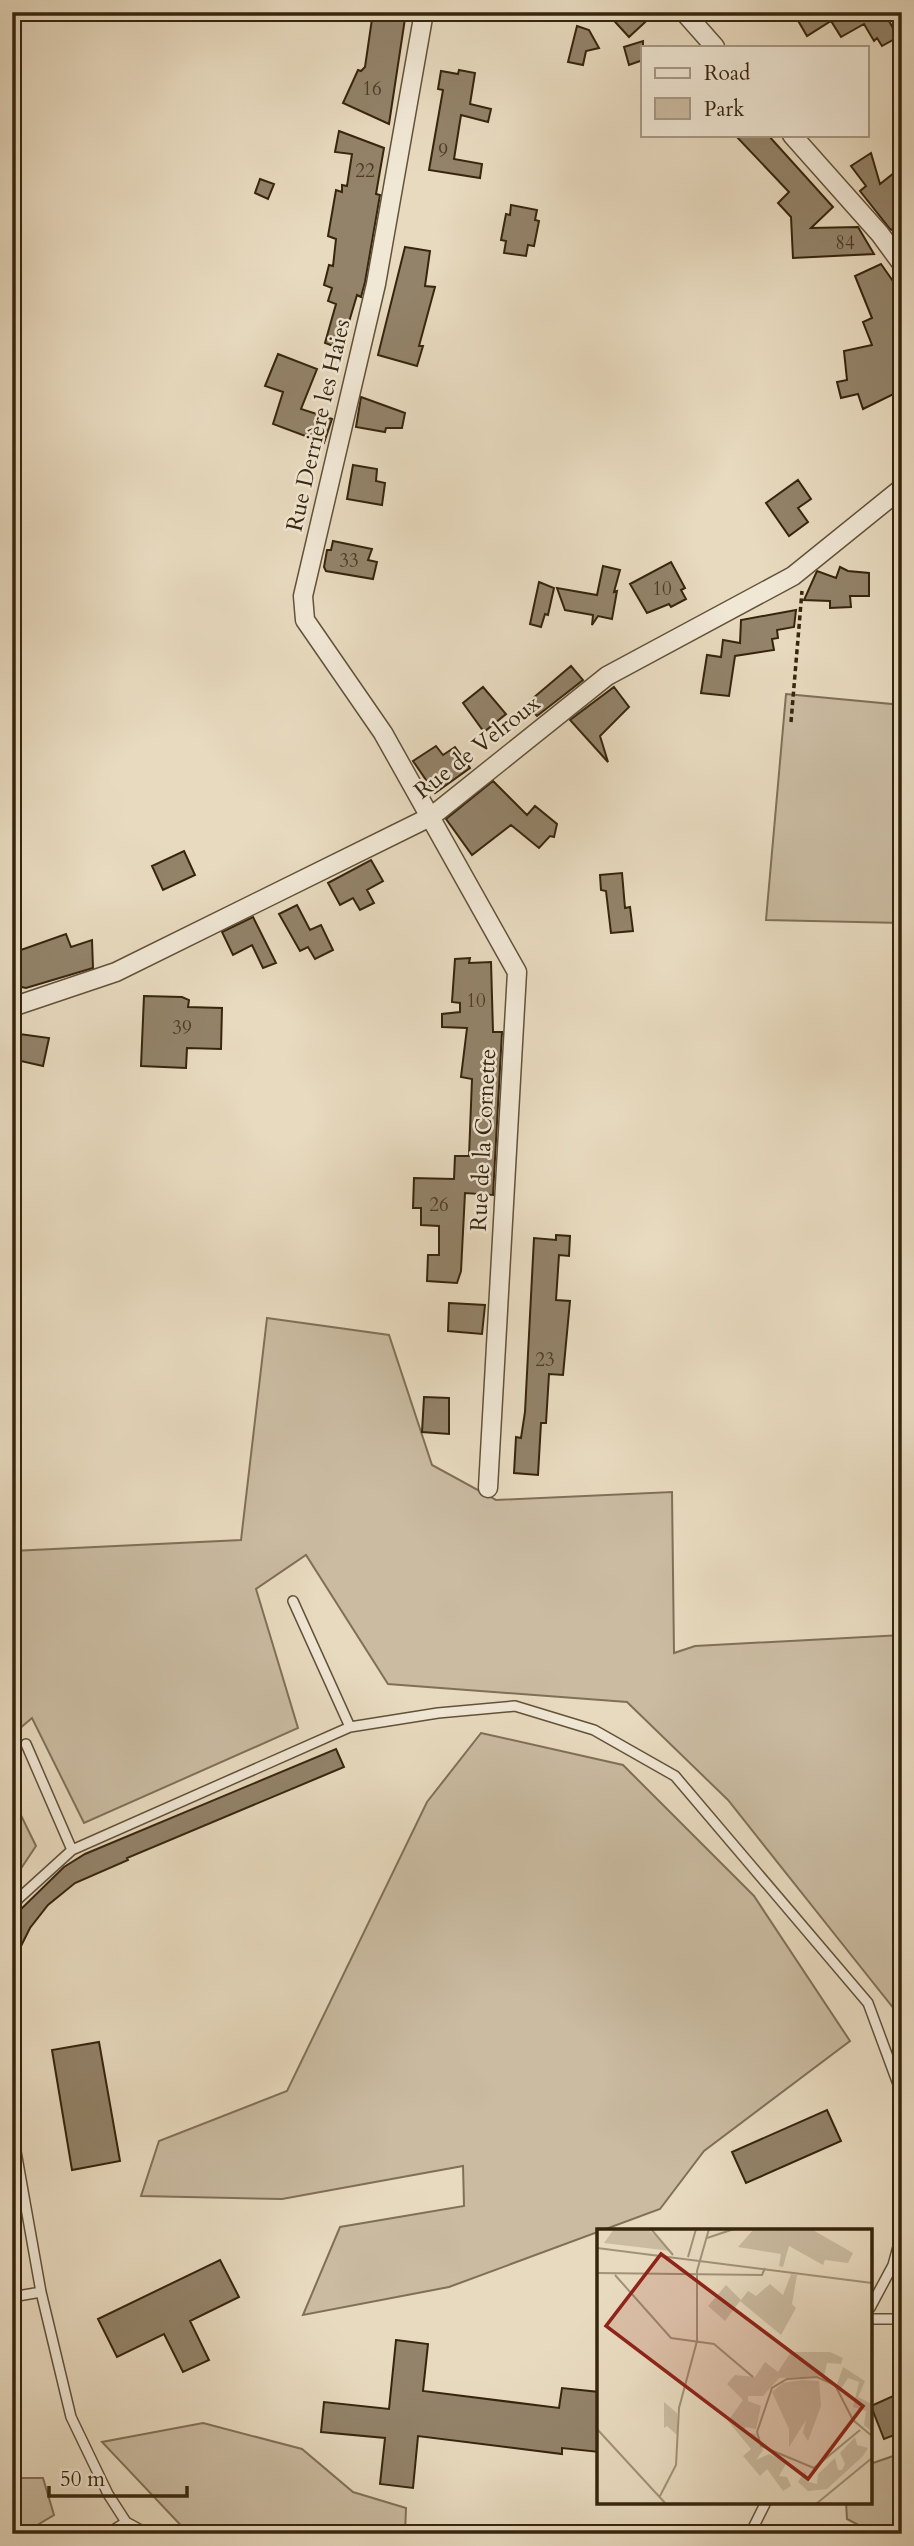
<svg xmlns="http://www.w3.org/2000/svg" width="914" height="2546" viewBox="0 0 914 2546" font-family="Cardo,serif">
	<rect width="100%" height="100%" fill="#e8dabf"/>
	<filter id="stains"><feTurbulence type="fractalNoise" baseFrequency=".00286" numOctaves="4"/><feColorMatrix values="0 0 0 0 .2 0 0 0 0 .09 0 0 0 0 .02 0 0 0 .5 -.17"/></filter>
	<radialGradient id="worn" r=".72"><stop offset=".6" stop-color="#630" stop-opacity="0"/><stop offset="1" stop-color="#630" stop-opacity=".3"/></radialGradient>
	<!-- green -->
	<path fill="#cabba1" stroke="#807057" stroke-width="2" d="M786,694L902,705V923L766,920Z
		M267,1318L389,1335L432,1465L496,1500L672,1492L674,1653L695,1646L902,1635V2019L728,1800L627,1702L388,1684L306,1555L256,1589L298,1728L84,1823L32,1718L12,1735V1551L241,1540Z
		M481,1733L623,1765L754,1896L850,2041L704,2151L660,2209L449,2287L303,2315L340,2227L464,2206L463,2166L282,2199L141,2196L159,2141L287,2091L427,1802Z
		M12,1797L36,1846L12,1882Z
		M203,2423L302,2449L353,2492L406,2508L405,2534H189L102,2442Z
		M902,2453V2534H876L847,2519L846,2502H870V2464Z
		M12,2478H43L54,2515L22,2534H12Z"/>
	<!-- building -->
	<path fill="#93836a" stroke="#36250d" stroke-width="2" d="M373,12H406L389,124L343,103L358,70L361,71L365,67Z
		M606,12H656L629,37Z
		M793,12H884L898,37L882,46L877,38L874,41L864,24L841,37L831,21L807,36Z
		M577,26L589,30L599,48L586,51L583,65L568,62Z
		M643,41V60L629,65L624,47Z
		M459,70L475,73L470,104L491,109L488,122L461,115L454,159L482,164L480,178L429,170L443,90L438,89L441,71L458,74Z
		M339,131L384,148L376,194L380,195L365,282L361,297L357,295L341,349L325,343L336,304L328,301L332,288L324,285L329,265L333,266L336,239L328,236L336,190L342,192V185L347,186L352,154L335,152Z
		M735,135H768L833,207L811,228L858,227L874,254L793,258L791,217L778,203L789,192Z
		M871,153L880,184L894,173L902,183V235L890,229L860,191L866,186L851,166Z
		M260,179L274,184L268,199L255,193Z
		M511,205L537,210L535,220L539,221L534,246L528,245L526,256L504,253L506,241L501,240L506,214L510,215Z
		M405,247L430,251L425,286L435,287L419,346H423L417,366L378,355Z
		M881,264L902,294V345L895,347L902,390L863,409L858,394L841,398L837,382L847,380L844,351L872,345L863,322L872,318L855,276Z
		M278,354L317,369L301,409L332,419L324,443L273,424L283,392L265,386Z
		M361,397L405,413L402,428H386L385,432L356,427Z
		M353,465L377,469L376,481L385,483L382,505L347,499Z
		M798,480L811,499L798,508L808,522L789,536L766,503Z
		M333,541L372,549L368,560L377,562L373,579L326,571L324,567L327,550H331Z
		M671,562L685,588L681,590L686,599L671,607L669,604L647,613L630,584Z
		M603,566L620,570L614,592L617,591L612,619L598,616L592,625L593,615L565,610L557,588L597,595Z
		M840,567L848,571L869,573V596H850L851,607L830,608V601L804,600L817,571L836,578Z
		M539,582L554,588L548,615L545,614L541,627L530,624Z
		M796,610L794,627L777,630L778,638L772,639L774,650L735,656L729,696L701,693L707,655L721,657L723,640L740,643L741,620Z
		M571,666L583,680L537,716L526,704Z
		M483,687L506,714L484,732L463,703Z
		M614,687L629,707L600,736L608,762L570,720Z
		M436,746L443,755L455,747L470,768L435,793L413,761Z
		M493,781L527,815L535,806L557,824L554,837L550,836L539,848L511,825L472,855L446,819Z
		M184,851L195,875L163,890L152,866Z
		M371,860L383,881L367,890L374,903L360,910L353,898L340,905L328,883Z
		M622,873L625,908L630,907L633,931L611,933L606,891L601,890L600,875Z
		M297,905L310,930L321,925L333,950L315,959L308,947L300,951L279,914Z
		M253,917L276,963L263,968L252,945L233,955L222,932Z
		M66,934L71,947L92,940L93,968L26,988L12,985L18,951Z
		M470,958L469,963L491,962L493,1032H502L493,1195L465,1193L461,1271L457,1283L427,1281L428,1255H439V1226L421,1225V1208H413L414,1178L454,1179L455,1156H469L472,1079L461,1077L467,1028L442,1027V1014L460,1012V1003L452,1002L455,959Z
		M144,996L182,997L189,1000L188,1007L222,1008L221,1049L187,1048L186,1068L141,1066Z
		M12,1033L49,1038L43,1066L12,1059Z
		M556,1235L570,1236L569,1256L559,1255L556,1300L570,1301L563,1375L549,1374L546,1423H541L538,1475L514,1473L516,1437L521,1438L525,1412L534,1238L556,1240Z
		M449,1303L485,1305L482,1334L448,1331Z
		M424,1397L449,1398V1434L422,1432Z
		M336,1749L344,1767L127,1858L128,1860L75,1883L48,1905L30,1928L12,1964V1926L19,1911L64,1867L85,1854Z
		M99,2042L120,2161L72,2170L52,2050Z
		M827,2110L841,2141L746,2183L732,2152Z
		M220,2260L239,2297L190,2321L209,2360L183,2372L164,2334L117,2357L98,2319Z
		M396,2340L428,2344L423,2391L559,2408L562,2388L599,2392V2452L562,2448V2454L418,2436L413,2488L380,2484L385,2438L321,2432L324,2402L389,2409Z
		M902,2392V2432L884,2439L871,2406Z"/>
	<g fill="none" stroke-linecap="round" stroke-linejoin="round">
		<!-- lane casing -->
		<g stroke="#62523a" stroke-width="12">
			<path id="lane" d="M293,1601L350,1727
				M26,1744L72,1850
				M12,1910L18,1899L72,1850L350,1727L438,1713L515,1706L594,1730L675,1776L868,2003L902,2095
				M12,2129L41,2292L71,2417L108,2494L126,2522L148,2534
				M12,2297L41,2292
				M870,2308L893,2265L902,2232
				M870,2319H902
				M107,2534L126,2522
				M750,2534L766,2502"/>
		</g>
		<!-- street casing -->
		<g stroke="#62523a" stroke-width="21">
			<path id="street" d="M424,12L376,284L303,596L305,620L383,733L517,972L488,1488
				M684,12L715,47
				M792,135L880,234L902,264
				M12,1007L116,972L432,816L607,676L793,576L902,488"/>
		</g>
		<!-- path -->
		<path stroke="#36250d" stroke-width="3.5" stroke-dasharray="5 3.5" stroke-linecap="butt" d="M791,722L802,591"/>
		<!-- lane -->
		<use href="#lane" stroke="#f0e7d5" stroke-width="9"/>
		<!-- street -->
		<use href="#street" stroke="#f0e7d5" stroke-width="18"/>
	</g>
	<g text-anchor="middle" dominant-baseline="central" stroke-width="5" stroke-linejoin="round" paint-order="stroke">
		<!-- number labels -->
		<g font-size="19" fill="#4d3c24">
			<text x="372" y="89">16</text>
			<text x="443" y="151">9</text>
			<text x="365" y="171">22</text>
			<text x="845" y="243">84</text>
			<text x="349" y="561">33</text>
			<text x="662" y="589">10</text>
			<text x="476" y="1001">10</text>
			<text x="182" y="1028">39</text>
			<text x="439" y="1205">26</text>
			<text x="545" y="1360">23</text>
		</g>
		<!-- street labels -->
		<g font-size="23" fill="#36250d" stroke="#f0e7d5">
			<text transform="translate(318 425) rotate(-77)">Rue Derrière les Haies</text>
			<text transform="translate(477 747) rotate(-38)">Rue de Velroux</text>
			<text transform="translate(483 1140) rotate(-87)">Rue de la Cornette</text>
		</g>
	</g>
	<!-- overview -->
	<g transform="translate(597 2229)">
		<rect width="275" height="275" fill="#e8dabf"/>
		<path d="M17,0H51L74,22L7,14ZM157,0H214L256,24L251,34L228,31L226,36L192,17L186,38L182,37L184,25L141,18ZM194,45L200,46L195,75L199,79L184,106L143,72L128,92L111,77L129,56L144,71L151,62L159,67L173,55L186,66ZM194,123H233L246,129L244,135L230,134L227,147L182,149L166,167H151V172L164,177L159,200L148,198V203L158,205L166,221L159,231L172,225L190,233L182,247L190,248L194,257L186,262L170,240L163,247L146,227L154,220L131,192L146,171L130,155L138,146L158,148L168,133L181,143ZM246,138L268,152L261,168L275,175V203L267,196L269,182L256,178L262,153L251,149L244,160L240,155ZM205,151L222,152L224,177L211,212L206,204L209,191L192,218V200L175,163L186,154ZM67,173L80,184L81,207L70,197L67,199ZM258,208L260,216L271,219L266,227L230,260L211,262L201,253L208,242L211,253L220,255L221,245L238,229L241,241H245L248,235L243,224Z" fill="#cabba1"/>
		<path fill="none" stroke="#a19278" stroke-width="2" d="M54,0L76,26M110,9L137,0M0,19L275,54M91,28L99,0M0,44L165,46L168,39M18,46L74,109L117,115L156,148M0,200L69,275M263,201L217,239L164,217L160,203L175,159L190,150L220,148L238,156L256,191L275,207M63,267L79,236L82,179L100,112V42L112,0M219,275L275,229"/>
		<path fill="#8f2418" fill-opacity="0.15" stroke="#8f2418" stroke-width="3.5" d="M64,25L266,177L211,250L9,97Z"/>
		<rect width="275" height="275" fill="none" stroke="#36250d" stroke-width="3.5"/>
	</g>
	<!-- margin -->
	<rect width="914" height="2546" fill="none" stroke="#e8dabf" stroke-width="42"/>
	<rect x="14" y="14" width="886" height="2518" fill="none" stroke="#36250d" stroke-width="3.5"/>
	<rect x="21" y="21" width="872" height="2504" fill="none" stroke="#36250d" stroke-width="2"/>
	<!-- legend -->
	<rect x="641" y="46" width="228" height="91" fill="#f0e7d5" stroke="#a69985" stroke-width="2"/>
	<rect x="655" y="68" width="35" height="10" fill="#f0e7d5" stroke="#a69985" stroke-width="2"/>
	<text x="704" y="80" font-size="21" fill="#36250d">Road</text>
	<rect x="655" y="98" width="35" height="21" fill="#cabba1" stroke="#a69985" stroke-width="2"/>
	<text x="704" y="116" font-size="21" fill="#36250d">Park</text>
	<!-- scale -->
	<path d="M49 2486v10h138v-10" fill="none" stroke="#36250d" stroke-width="3.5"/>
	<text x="60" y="2486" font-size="21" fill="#36250d" stroke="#f0e7d5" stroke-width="5" paint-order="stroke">50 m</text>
	<rect width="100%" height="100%" filter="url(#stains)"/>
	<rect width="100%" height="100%" fill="url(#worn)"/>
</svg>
